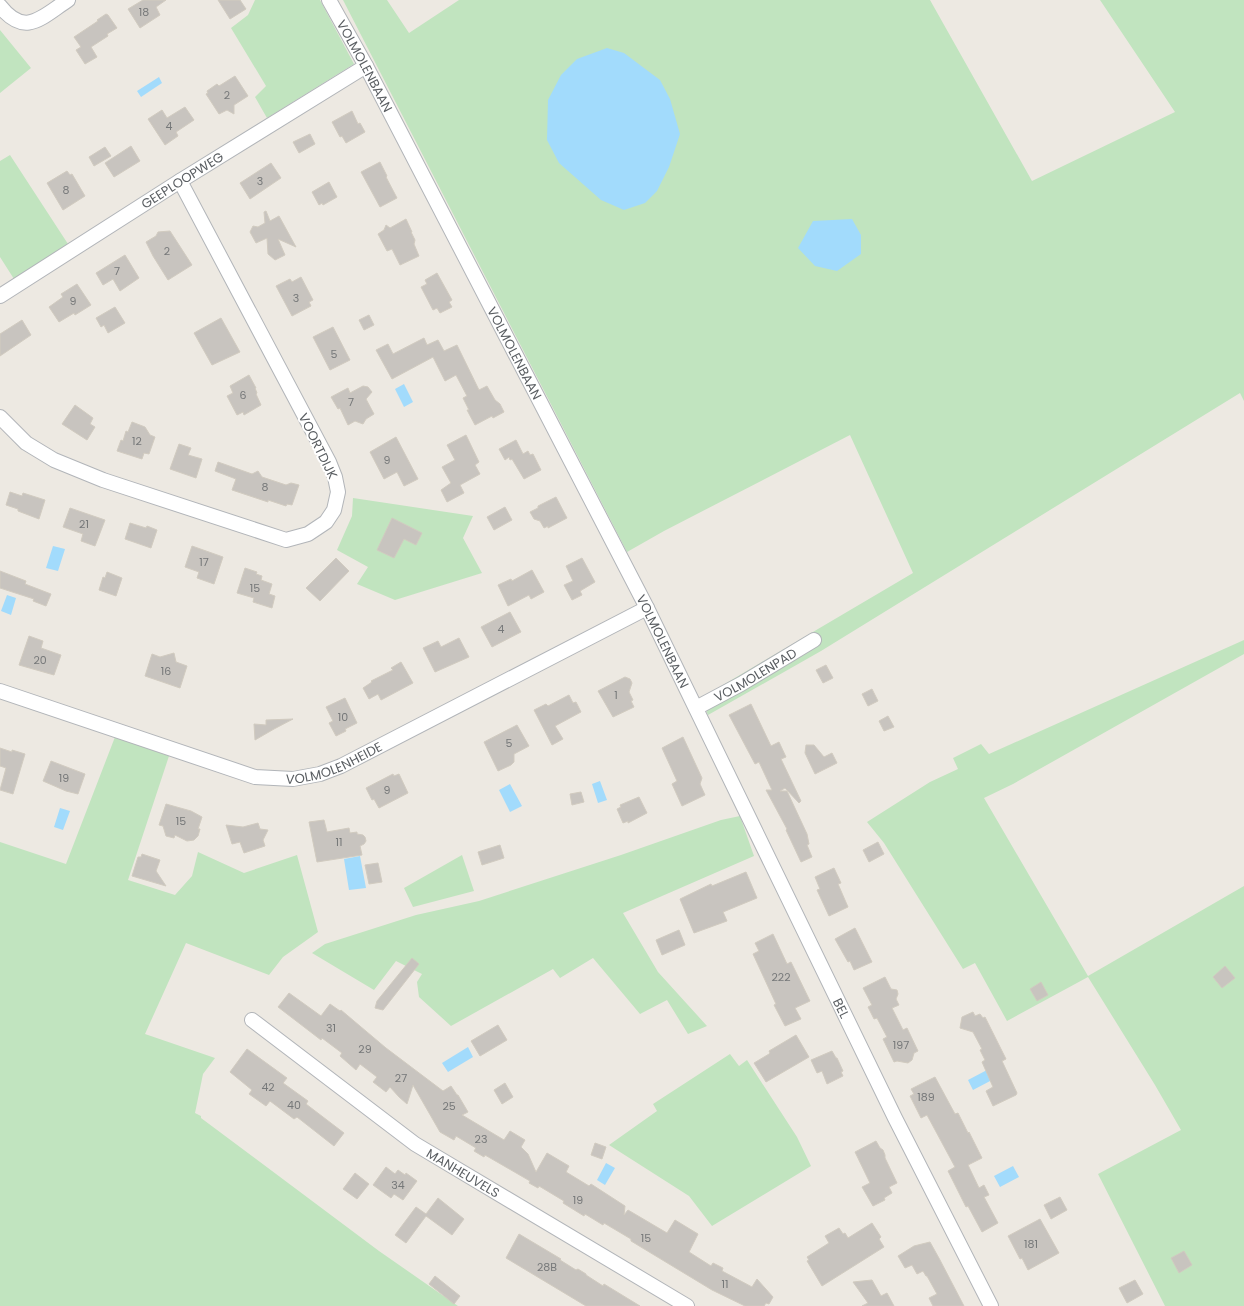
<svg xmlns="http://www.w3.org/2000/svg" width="1244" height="1306" viewBox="0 0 1244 1306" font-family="Poppins,sans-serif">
	<rect width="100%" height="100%" fill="#ede9e2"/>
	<!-- green -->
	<path fill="#c1e4bf" d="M255,0H320L354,64L267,118L255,97L266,86L231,28L248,15Z
		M343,0H387L409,33L459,0H930L1032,181L1175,112L1100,0H1244V401L1240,393L821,651L708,715L701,698L913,573L850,435L664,531L627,552Z
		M0,30L31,68L0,93Z
		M10,155L68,244L14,279L0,257V161Z
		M353,498L473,516L463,538L482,573L395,600L357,584L368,567L337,550L352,516Z
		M1244,640V654L1013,784L984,798L1088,976L1244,886V1306H1165L1098,1174L1181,1130L1155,1085L1088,977L1007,1021L975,963L963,969L884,843L867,822L930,782L958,769L953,758L981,744L989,754Z
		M115,737L169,756L128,880L175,895L192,876L198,852L244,873L297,855L318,932L283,957L269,975L186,943L145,1034L215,1058L203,1074L195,1113L201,1116V1118L379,1251L458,1306H0V842L66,864Z
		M740,816L754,856L623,913L658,972L707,1026L688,1034L667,1000L640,1014L593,958L560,978L553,969L451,1026L419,997L417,982L422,974L396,961L374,990L312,953L325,944L416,915L479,901L621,855L721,820Z
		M462,855L474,891L413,907L404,888Z
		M730,1054L739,1066L747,1060L797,1137L811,1166L712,1226L689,1196L609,1145L657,1111L653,1104Z"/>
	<!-- water -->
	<path fill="#a2dbfc" d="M607,48L624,53L660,80L670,99L680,134L669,167L657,191L645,203L624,210L601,200L559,163L547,140L548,100L561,75L577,59Z
		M159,77L162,83L141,97L137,91Z
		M852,219L861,235V254L837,271L815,266L798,248L813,221Z
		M404,384L413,402L404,407L395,389Z
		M53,546L65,549L58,571L46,568Z
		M7,595L16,598L11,615L1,611Z
		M600,781L607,800L598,803L592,784Z
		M510,784L522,806L510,812L499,790Z
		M60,808L70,811L63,830L54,827Z
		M360,856L366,888L349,890L344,859Z
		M468,1047L473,1057L448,1072L442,1063Z
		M987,1070L992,1080L973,1090L968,1080Z
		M606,1163L615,1168L605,1185L597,1180Z
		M1013,1166L1019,1177L1000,1187L994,1176Z"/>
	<!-- building -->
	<path fill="#c8c4bf" stroke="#d1cbc0" d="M143,0H166L156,7L160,15L140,28L128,9Z
		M218,0H240L246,9L230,19Z
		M106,14L108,15L117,28L107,34L108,36L91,47L97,57L85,64L76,50L81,47L74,37L98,21L97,20Z
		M235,76L248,96L234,105V114L227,110L219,114L206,94L208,93L207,91L217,84L219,86Z
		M185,107L194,120L176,132L178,136L165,145L148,119L162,110L167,118Z
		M352,111L358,124L360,123L365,132L346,143L342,136L340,137L332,122Z
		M310,134L315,144L299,153L293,142Z
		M131,146L140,161L114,177L105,163Z
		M105,147L111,156L94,166L89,157Z
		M380,162L387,176L386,177L397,198L380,207L361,172Z
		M271,163L281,178L250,199L240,183Z
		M67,171L70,175L72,174L85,196L63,210L47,183Z
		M329,182L337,197L323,205L322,203L319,205L312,192Z
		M266,211L270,221L279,216L296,247L278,239L285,255L275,260L268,254L267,238L256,243L250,232L253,226L258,227L265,223L264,212Z
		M406,219L412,232H411L415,240L414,244L419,256L400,265L392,249L387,251L378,234L384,230L386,225L390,228Z
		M170,231L192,265L168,280L153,256L146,242L156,236L158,232Z
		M125,255L139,278L120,291L113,279L103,285L96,273Z
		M437,273L452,300L449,302L452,307L440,313L437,308L433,310L421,287L427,284L425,280Z
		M301,277L313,300L309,302L311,306L292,316L276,286L290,279L292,282Z
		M77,284L91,305L75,315L74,313L59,322L49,307L63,297L61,294Z
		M115,307L125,323L108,333L104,325L101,327L96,318Z
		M369,315L374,325L364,330L359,320Z
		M221,318L240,352L212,365L194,333Z
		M22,320L31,335L0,356V334Z
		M333,327L350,360L330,370L313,337Z
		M424,338L427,345L438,340L444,351L457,345L479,390L487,386L495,400L500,404L504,412L493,418L492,416L475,425L467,410H469L463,398L467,396L456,375L445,381L433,357L392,379L376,350L388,344L393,354Z
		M249,375L256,388H255L257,393L256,394L261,405L244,415L243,412L237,415L227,396L233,393L230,386Z
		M363,386L368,387L372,392L366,399L374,414L366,419L363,424L355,421L348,425L340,408L338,409L331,397L348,388L350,393Z
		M75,405L93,418L90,424L95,427L87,440L62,424Z
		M132,422L145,427L150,435L155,437L149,454L144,453L142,459L117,451L121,440L123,441L126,431L128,432Z
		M466,435L479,462L475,465L480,474L460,485L464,493L447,502L441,490L451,483L442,467L455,460L447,445Z
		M396,437L418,479L404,486L397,472L384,479L370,452Z
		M516,440L523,454L528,451L530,455L533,454L541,470L524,479L512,459L510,460L509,457L505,460L499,449Z
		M179,444L191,448L188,455L202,459L196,478L170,469Z
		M218,462L252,474L258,471L262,477L286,485L291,483L299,485L292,505L287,504L286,506L268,500V502L232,490L236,479L215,471Z
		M10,492L22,496L23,493L45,500L39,519L18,511V509L6,505Z
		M556,497L567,518L548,528V526L544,528L540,521L534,519L530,512L538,508V506Z
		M505,507L512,520L494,530L487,517Z
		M70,508L105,520L95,546L81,541L83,534L63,527Z
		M392,518L422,533L416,545L404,539L394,558L377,550Z
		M130,523L146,528L147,526L157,530L151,548L125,539Z
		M192,546L223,557L214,584L197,578L199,572L185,567Z
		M336,558L349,571L320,601L306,588Z
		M582,558L595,582L580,591L582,595L572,600L564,585L573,581L566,566Z
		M245,568L257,572L256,574L262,576L261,580L272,584L269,594L275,596L272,608L253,602L254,598L237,593Z
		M532,570L544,592L531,599L529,595L508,606L498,585L511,579L512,581Z
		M0,571L26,581L25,584L51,594L46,606L33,601L34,599L0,588Z
		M107,572L122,578L116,596L99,590L103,577L105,578Z
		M510,612L521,632L492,647L481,627Z
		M29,636L43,641L41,648L61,655L54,675L19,665Z
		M459,638L469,657L435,672L423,648L438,641L441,647Z
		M174,653L176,662L187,666L180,688L145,676L152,654L160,657Z
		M401,662L413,683L381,700L378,694L369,699L363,688L372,682L371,681L393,670L391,668Z
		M826,665L833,678L823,683L816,670Z
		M625,677L630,679L632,683L629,692L633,700L631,701L634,707L613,717L598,691Z
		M872,689L878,701L868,706L862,694Z
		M569,695L573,703L576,702L581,712L555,726L563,739L552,745L534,710L546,704L548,706Z
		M345,698L357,723L345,729L346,731L336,736L329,723L333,721L326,707Z
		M751,704L771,746L779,742L786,757L781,759L801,801L799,803L785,788L780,791H787L807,834L809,844L807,845L812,857L801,862L786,830L787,829L766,790H772L759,762L755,764L729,715Z
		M888,716L894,727L884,731L879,721Z
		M293,719L274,729L255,740L254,724L266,725V720Z
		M517,725L529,746L514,754V762L511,765L498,771L484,742Z
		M683,737L702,778L700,784L705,795L682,806L672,784L677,781L662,748Z
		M806,745H814L824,757L832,753L837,763L815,774L805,753Z
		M0,748L12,752V750L25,754L13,794L0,790L6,768L0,766Z
		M51,761L85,774L78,794L66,791L43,781Z
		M393,774L394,776L399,774L408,793L379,808L374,799L372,800L366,788Z
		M581,792L584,802L572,805L570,794Z
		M639,797L647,813L628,823V821L623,823L617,809L621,807L620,805Z
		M166,804L191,811L202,817L198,829H200L198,836L194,840L187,841L175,835L174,838L166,836L163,826L159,825Z
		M324,820L327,832L349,828L350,833L357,832V834L363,835L365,837L366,841L364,844L360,846L362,855L317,862L309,822Z
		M258,823L260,829L268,830L263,840L265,846L244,853L240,842L232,844L226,825L243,827Z
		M878,842L884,854L869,862L863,850Z
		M500,845L504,858L482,865L478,852Z
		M142,854L160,860L156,871L166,886L132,876L138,857H141Z
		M378,863L382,882L369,884L365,865Z
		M834,868L841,883L838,884L848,907L829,916L817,890L820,889L815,877Z
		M746,872L757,898L723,912L727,921L694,933L680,899L711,884L712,886Z
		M855,928L872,962L854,970L850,961L848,962L835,939Z
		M679,930L685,945L662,955L656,940Z
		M773,934L787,964L791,962L810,1001L795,1008L801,1019L785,1026L774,1005L776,1004L753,954L759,951L755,943Z
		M412,958L419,964L383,1010L375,1008L377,1001Z
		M1225,966L1235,978L1222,988L1213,977Z
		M885,977L891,989L897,990L898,994L896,999L899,1005L892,1008L903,1030L907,1028L918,1051L914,1053L912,1060L908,1063L897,1061L894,1062L883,1039L887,1037L877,1018L874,1019L868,1007L872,1005L863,988Z
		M1041,982L1048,995L1037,1001L1030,989Z
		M289,993L321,1016L330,1004L340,1011L341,1010L386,1048L443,1091L451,1086L457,1095H458L468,1112L462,1115L504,1140L510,1131L525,1140L521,1147L528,1154L536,1172L547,1153L569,1166L566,1172L589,1186L591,1184L625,1206L624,1215L628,1210L667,1233L675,1220L698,1234L689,1252L711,1266L713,1263L723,1268L722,1271L752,1287L757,1279L773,1297L769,1304L766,1303L764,1306H745L712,1290L631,1241V1239L604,1223L603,1225L585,1214L584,1216L563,1203L564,1201L539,1186L538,1188L529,1183L530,1181L485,1155L484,1157L474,1151L476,1148L456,1136L454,1140L440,1132L413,1085L407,1104L399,1097L390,1087L386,1092L373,1082L377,1077L360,1064L356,1070L340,1056L342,1053L322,1038L321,1040L278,1007Z
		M973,1012L975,1016L980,1014L983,1018L985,1017L1006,1059L1002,1061L1017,1093L1016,1095L993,1106L986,1091L993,1087L982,1062L985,1060L980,1050L982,1049L973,1032L960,1028L962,1017Z
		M498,1025L507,1040L480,1056L471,1041Z
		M796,1035L809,1057L766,1082L754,1063L769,1054L770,1053L769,1051Z
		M247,1049L287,1078L283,1083L308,1101L306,1104L344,1133L334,1146L297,1117L294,1119L270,1101L266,1106L249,1094L252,1090L230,1072Z
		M832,1051L836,1058H837L843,1071L841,1072L843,1076L827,1084L822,1071L817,1073L811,1060Z
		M935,1077L955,1114L958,1113L968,1133L969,1132L982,1158L968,1165L979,1188L984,1185L989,1195L984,1197L998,1223L982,1232L968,1206L966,1207L948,1171L955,1167L927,1115L921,1118L910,1096L914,1094L911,1089Z
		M505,1083L513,1097L502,1104L494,1090Z
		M876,1141L880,1148L883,1150L885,1155V1158L897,1183L889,1187L892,1193L884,1198L885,1200L873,1206L862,1187L870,1183L855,1152Z
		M595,1143L606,1147L602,1159L591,1155Z
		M386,1167L395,1174L398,1170L405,1175L406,1173L417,1181L403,1200L394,1194L391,1198L373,1185Z
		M355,1173L369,1184L357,1199L343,1189Z
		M1060,1197L1067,1210L1051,1219L1044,1205Z
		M438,1198L464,1219L452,1235L426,1216L406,1243L395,1235L416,1207L426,1214Z
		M1040,1219L1059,1253L1028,1270L1022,1258L1020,1259L1008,1236Z
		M872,1223L881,1237L879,1239L884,1247L822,1286L807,1261L809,1260L807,1257L829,1243L825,1236L839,1228L843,1234L845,1233L848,1238Z
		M519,1234L561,1259L560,1260L576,1270L578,1269L586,1274V1275L603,1286L604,1284L640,1306H586L506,1258Z
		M930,1242L940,1260L964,1306H933L929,1298L937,1294L927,1276H926L923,1271L917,1274L912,1265L905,1268L898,1256L914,1246Z
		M1184,1251L1192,1265L1179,1273L1171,1258Z
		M435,1276L460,1296L454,1304L429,1284Z
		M872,1280L881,1296L887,1293L894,1306H862L868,1303L853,1282Z
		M1135,1280L1143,1294L1127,1303L1119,1288Z"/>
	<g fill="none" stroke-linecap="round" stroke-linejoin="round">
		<!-- minor casing -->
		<g stroke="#b2b5b9" stroke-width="16">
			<g id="minor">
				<path id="s1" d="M329,0L366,66L647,608L895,1118L991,1306"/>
				<path d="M0,6C25,38 42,17 68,0"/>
				<path id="s2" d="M0,296L180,181L366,66"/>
				<path d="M0,417L26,443L54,460L103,480L286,540L308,534L326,522L334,510L338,492L335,477L329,462L180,181"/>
				<path id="s3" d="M0,691L255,777L293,779L320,774L341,766L647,608"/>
				<path id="s4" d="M696,708L741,684L814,640"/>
				<path id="s5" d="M252,1020L415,1144L687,1306"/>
			</g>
		</g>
		<!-- minor -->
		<use href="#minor" stroke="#fff" stroke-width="14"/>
	</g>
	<g text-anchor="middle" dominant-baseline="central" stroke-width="4" stroke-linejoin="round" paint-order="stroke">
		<!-- number labels -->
		<g font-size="11" fill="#767879">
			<text x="144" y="12">18</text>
			<text x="227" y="95">2</text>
			<text x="169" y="126">4</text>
			<text x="260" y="181">3</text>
			<text x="66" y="190">8</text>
			<text x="167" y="251">2</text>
			<text x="117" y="271">7</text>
			<text x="296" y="298">3</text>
			<text x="73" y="301">9</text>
			<text x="334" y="354">5</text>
			<text x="243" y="395">6</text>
			<text x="351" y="402">7</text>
			<text x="137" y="441">12</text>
			<text x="387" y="460">9</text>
			<text x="265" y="487">8</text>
			<text x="84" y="524">21</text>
			<text x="204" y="562">17</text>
			<text x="255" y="588">15</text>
			<text x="501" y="629">4</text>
			<text x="40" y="660">20</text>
			<text x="166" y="671">16</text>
			<text x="616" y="695">1</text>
			<text x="343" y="717">10</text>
			<text x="509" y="743">5</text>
			<text x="64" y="778">19</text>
			<text x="387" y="790">9</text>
			<text x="181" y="821">15</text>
			<text x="339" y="842">11</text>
			<text x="781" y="977">222</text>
			<text x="331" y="1028">31</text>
			<text x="901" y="1045">197</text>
			<text x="365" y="1049">29</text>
			<text x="401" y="1078">27</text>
			<text x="268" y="1087">42</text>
			<text x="926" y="1097">189</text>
			<text x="294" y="1105">40</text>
			<text x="449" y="1106">25</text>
			<text x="481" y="1139">23</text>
			<text x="398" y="1185">34</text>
			<text x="578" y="1200">19</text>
			<text x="646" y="1238">15</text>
			<text x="1031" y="1244">181</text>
			<text x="547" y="1267">28B</text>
			<text x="725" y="1284">11</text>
		</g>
		<!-- street labels -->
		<g font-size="13" fill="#5a5e62" stroke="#fff">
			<text stroke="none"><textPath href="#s1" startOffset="75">VOLMOLENBAAN</textPath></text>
			<text stroke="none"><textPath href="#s2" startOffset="216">GEEPLOOPWEG</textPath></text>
			<text stroke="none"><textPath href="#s1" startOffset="399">VOLMOLENBAAN</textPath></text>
			<text transform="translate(318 446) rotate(64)">VOORTDIJK</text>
			<text stroke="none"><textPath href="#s1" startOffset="723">VOLMOLENBAAN</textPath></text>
			<text stroke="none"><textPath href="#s4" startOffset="68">VOLMOLENPAD</textPath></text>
			<text stroke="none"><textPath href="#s3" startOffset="351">VOLMOLENHEIDE</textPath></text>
			<text stroke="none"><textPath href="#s1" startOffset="1131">BEL</textPath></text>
			<text stroke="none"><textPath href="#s5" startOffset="261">MANHEUVELS</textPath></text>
		</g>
	</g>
</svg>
